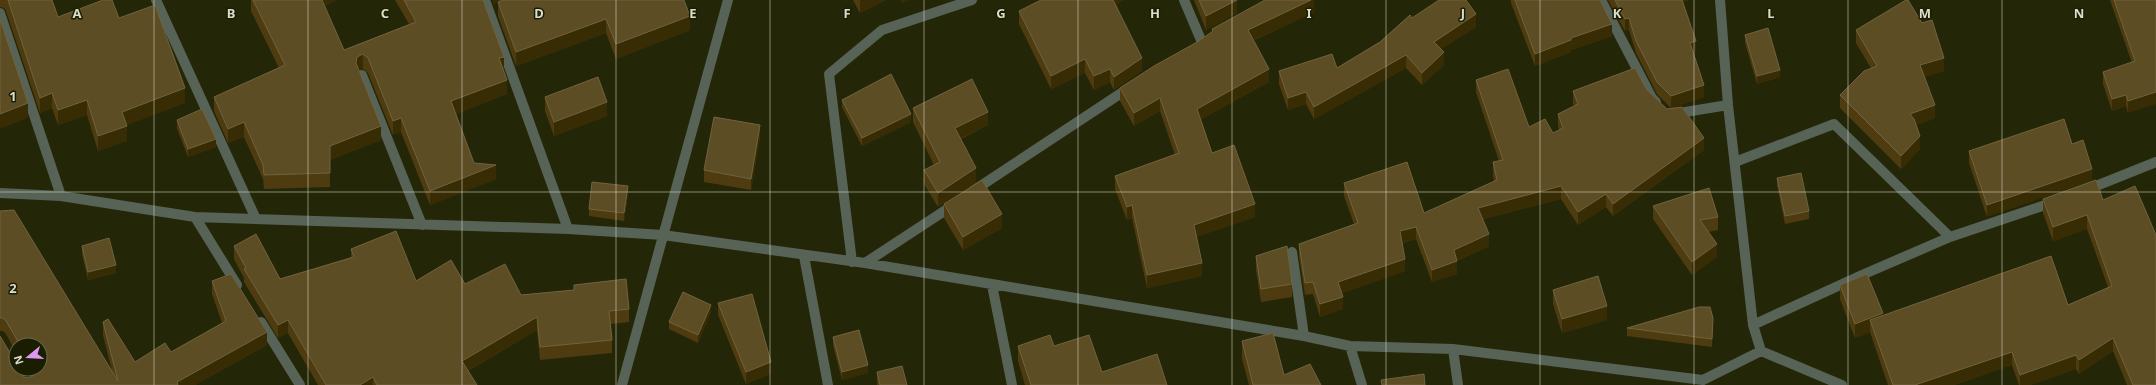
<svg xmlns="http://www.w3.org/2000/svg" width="2156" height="385" viewBox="0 0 2156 385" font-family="'Noto Sans',sans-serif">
	<rect width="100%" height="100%" fill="#242707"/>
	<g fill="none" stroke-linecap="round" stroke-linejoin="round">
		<!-- minor -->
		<path stroke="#586358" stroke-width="10" d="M156,0L256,219
			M485,0L568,229
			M1184,0L1201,40
			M1601,0L1652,98L1656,102
			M1720,0L1728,105L1753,325L1761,351
			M0,13L61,196
			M362,75L422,225
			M1673,114L1728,105
			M1735,162L1834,124L1950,237
			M2086,190L2156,162
			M973,191L1132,86
			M0,193L61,196L195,217L568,229L663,235L865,263L1304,336L1350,346L1453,349L1703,380L1761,351L1842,385
			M195,217L237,285
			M1292,252L1304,336
			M804,256L828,385
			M852,262L829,74L882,30L972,0
			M865,263L955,204
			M992,285L1012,385
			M261,322L300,385
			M1753,325L1862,275L1950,237L2054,202
			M1350,346L1362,385
			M1453,349L1458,385
			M622,385L728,0"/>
	</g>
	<!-- wall -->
	<path fill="#4e3b10" d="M0,0H52L58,17L119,18L185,103L126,125L127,141L98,151L87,115L58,125L52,108L40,113L6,11L4,8L0,7Z
		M251,0H336L324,6L344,50L409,24L395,0H483L504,71L507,94L456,114L474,163L496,179L430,205L401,132L393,135L368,73L363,69L359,70L381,140L330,160V187L264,189L263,179L244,137L228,143L214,111V97L279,68L251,11Z
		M853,0H886L860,13Z
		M1041,0H1124L1116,4L1142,71L1114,90L1110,82L1094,90L1085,73L1051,89L1019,24V11Z
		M1194,0H1236L1237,13L1206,30Z
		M1314,0V12L1253,41L1269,82L1201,119L1212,153L1255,217L1196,237L1202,276L1147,288L1132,218L1127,220L1115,189V176L1175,155L1160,111L1134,126L1120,101V88L1199,41L1212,32V29Z
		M1511,0H1600L1612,36L1571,50V52L1535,66L1511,3Z
		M1608,0H1688L1683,2L1696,53H1694L1704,97L1671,108L1657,94L1636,53L1629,30L1625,31Z
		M2110,0H2156L2128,113L2126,106L2112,111L2103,84V72L2132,63Z
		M498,2L690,30L616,59L606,33L516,66L498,16Z
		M1412,18L1476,27L1441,49L1444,65L1422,85L1406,68L1314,119L1306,104L1288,110L1279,84V71L1337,68L1380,42Z
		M1856,30L1944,71L1924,77L1935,118L1917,125L1920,149L1901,169L1840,108V95L1871,68L1856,43Z
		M1745,35L1780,77L1757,84L1745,43Z
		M1476,80L1529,127L1553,133L1559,130L1558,126V114L1574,106L1573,103V91L1647,90L1704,150L1613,216L1606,207L1578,225L1561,199L1483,219L1489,246L1457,261V274L1432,282L1416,239L1402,243L1405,271L1342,293L1343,309L1320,317L1313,294L1305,295L1299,256V244L1354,224L1344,196V183L1424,213L1494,181L1493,175V162L1499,161L1476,92Z
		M545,97L607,116L554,136L545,111Z
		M842,100L911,122L862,146L842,107Z
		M913,108L988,125L961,139L976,182L938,207L924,184V170L934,165L913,122Z
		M177,120L216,147L188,157L177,128Z
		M760,137L751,190L704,182V170Z
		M2072,144L1987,217L1969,163V151Z
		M1777,178L1809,211V219L1785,224L1777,186Z
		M2096,180L2156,385H2127L2113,351L2079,374L2076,369L2030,385H2019L2012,365L1954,385H1888L1870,332L1855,338L1840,299V285L1883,315L2068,305L2108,287L2087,229L2053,241L2043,213V199Z
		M628,194L624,221L589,216V209Z
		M944,204L1002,228L963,250L944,218Z
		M1653,206L1718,217V230L1708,232L1717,257L1692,275L1653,219Z
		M0,211L112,371L103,335V322L135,362L171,352L222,323L212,294V281L267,345L195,385H0L24,377L28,378L31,377L26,369H40V345H16V352L6,334L3,331H0Z
		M82,246L116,273L88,280L82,254Z
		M234,246L280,279L351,257V249L416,281L465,284L521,295L574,290V285L629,309V322L611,324L612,340V353L540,360L537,330L468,371L477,385H318L288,333L278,338L244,282V278L234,259Z
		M1256,256L1292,284V297L1261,302L1256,270Z
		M1553,290L1607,320L1562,333L1553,304Z
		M718,303L771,374L746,384L718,315Z
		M711,312L698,343L669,329V322Z
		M1713,326L1712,347L1627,336V328Z
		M833,337L868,373L842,380L833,345Z
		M1242,341L1284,375L1321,385H1249L1242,359Z
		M1018,346H1054L1102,372L1167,385H1025L1018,361Z
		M877,372L907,385H877Z"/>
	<!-- shaded-wall -->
	<path fill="#372c04" d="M319,0H336L319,8Z
		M493,0H501L493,4Z
		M860,0H886L860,13Z
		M901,0H910L901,3Z
		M1110,0H1124L1110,7Z
		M1237,0V13L1206,30V16Z
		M1311,0H1314V12L1248,43V30Z
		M1679,0H1688V1L1679,4Z
		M1476,14V27L1434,54V42Z
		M690,16V30L616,59V44Z
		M1629,18V30L1625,31V19Z
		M606,19V33L516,66V52Z
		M1612,24V36L1571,50V52L1535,66V54L1571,38Z
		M1696,41V53L1690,55V43Z
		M1444,52V65L1422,85V73Z
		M363,54V69L357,71L356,63L357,57Z
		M1406,55V68L1314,119V107Z
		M504,57V71L499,73V58Z
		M1142,58V71L1114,90V77Z
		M1944,58V71L1920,79V65Z
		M1085,59V73L1051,89V76Z
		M1110,69V82L1094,90V76Z
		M1269,69V82L1197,121V109Z
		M1780,70V77L1757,84V76Z
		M507,80V94L451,116V101Z
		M1704,85V97L1671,108V96Z
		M185,88V103L122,127V112Z
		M1306,92V104L1288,110V98Z
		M2156,92V104L2128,113V101Z
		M52,93V108L40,113V98Z
		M2126,95V106L2112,111V99Z
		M1160,98V111L1134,126V113Z
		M87,100V115L58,125V110Z
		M607,102V116L554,136V122Z
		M28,103V118L0,129V114Z
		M1935,105V118L1910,128V114Z
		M988,112V125L955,141V128Z
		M911,114V122L862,146V138Z
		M401,118V132L393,135V121Z
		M244,122V137L228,143V129Z
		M760,125V137L751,190V179Z
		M127,126V141L98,151V136Z
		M381,126V140L330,160V146Z
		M1920,136V149L1901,169V156Z
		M1704,138V150L1613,216V204Z
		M216,139V147L188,157V149Z
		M496,165V179L430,205V191Z
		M976,168V182L938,207V193Z
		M2092,169V181L1987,217V205Z
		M628,186V194L624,221V213Z
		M1561,186V199L1478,220V208Z
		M1606,194V207L1578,225V212Z
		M1255,204V217L1194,238V225Z
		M1132,205V218L1127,220V207Z
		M1002,214V228L963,250V237Z
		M2087,215V229L2053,241V227Z
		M1416,227V239L1400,243V231Z
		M1489,234V246L1454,262L1457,261V274L1432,282V270L1454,250Z
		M1717,244V257L1692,275V262Z
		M1405,259V271L1338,295V282Z
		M1202,263V276L1147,288V275Z
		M116,265V273L88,280V272Z
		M1343,297V309L1320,317V304Z
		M711,305V312L698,343V335Z
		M1607,306V320L1562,333V319Z
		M1883,313V327L1870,320V332L1855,338V324Z
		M537,317V330L462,374V361Z
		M288,320V333L278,338V325Z
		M267,332V345L195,385H177V382Z
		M2113,338V351L2079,374V360Z
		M2012,352V365L1954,385H1915Z
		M2076,355V369L2030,385H2020V375Z
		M771,362V374L746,384V372Z
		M868,365V373L842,380V372Z
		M373,377V385H360Z"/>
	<!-- building -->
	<path fill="#5d4d24" stroke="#70633e" d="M8,0H52L58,17L103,0H112L119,18L155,5L185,88L122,112L127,126L98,136L87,100L58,110L52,93L40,98Z
		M253,0H322L344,50L416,22L404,0H483L504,57L499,58L507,80L451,101L474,163L496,165L430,191L401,118L393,121L368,58L363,54L357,57L356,63L381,126L330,146V173L264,175L263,165L244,122L228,129L214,97L285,65Z
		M502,0H684L690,16L616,44L606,19L516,52L498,2Z
		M1041,0H1113L1142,58L1114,77L1110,69L1094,76L1085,59L1051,76L1019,11Z
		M1199,0H1237L1206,16Z
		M1265,0H1311L1248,30L1269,69L1197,109L1212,153L1234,145L1255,204L1194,225L1202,263L1147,275L1132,205L1127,207L1115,176L1179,153L1160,98L1134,113L1120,88L1154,66L1199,41L1213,31L1212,29Z
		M1439,0H1466L1476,14L1434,42L1444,52L1422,73L1406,55L1314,107L1306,92L1288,98L1279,71L1332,54L1337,68L1380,42L1410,15L1412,18Z
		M1515,0H1600L1612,24L1571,38V40L1535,54Z
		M1615,0H1682L1696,41L1690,43L1704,85L1671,96L1657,82L1636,41L1629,18L1625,19Z
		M1906,0H1908L1922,23L1932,20L1944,58L1920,65L1935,105L1910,114L1914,119L1920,136L1901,156L1840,95L1864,71L1877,66L1856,30Z
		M2114,0H2156V92L2128,101L2126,95L2112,99L2103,72L2135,61Z
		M0,19L28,103L0,114Z
		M1768,28L1780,70L1757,76L1745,35Z
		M1635,68L1647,90L1667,109L1682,107L1704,138L1613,204L1606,194L1578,212L1561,186L1478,208L1489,234L1454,250L1457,261L1432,270L1416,227L1400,231L1405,259L1338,282L1343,297L1320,304L1313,282L1305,283L1299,244L1358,223L1344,183L1407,162L1424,213L1497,180L1493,162L1503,160L1476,80L1508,69L1529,127L1545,119L1553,133L1563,128L1558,114L1578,104L1573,91Z
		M891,74L911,114L862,138L842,100Z
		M598,77L607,102L554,122L545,97Z
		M972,79L988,112L955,128L976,168L938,193L924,170L940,162L913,108Z
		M202,109L216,139L188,149L177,120Z
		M714,117L760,125L751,179L704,170Z
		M2064,119L2072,144L2083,140L2092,169L1987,205L1969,151Z
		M1801,173L1809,211L1785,216L1777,178Z
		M982,180L1002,214L963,237L944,204Z
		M2096,180L2103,200L2135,186L2156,235V385H2133L2113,338L2079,360L2076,355L2020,375L2012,352L1915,385H1893L1870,320L2051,256L2068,305L2112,286L2087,215L2053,227L2043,199Z
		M592,182L628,186L624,213L589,209Z
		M1709,188L1718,217L1700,220L1717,244L1692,262L1653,206Z
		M14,210L118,381L103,322L108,319L135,362L165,343L171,352L226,321L212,281L231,274L267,332L177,382L178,385H0V336L16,363V369H19L24,377L28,378L33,376L34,369H40V345H20L6,321L3,318H0V211Z
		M396,231L416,281L451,260L465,284L505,264L521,295L574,290V285L626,279L629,309L609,311L612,340L540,347L537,317L462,361L477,385H377L373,377L360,385H326L288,320L278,325L244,269L246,268L234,246L256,234L280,279L354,257L351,249Z
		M109,238L116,265L88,272L82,246Z
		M1287,246L1292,284L1261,289L1256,256Z
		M1867,274L1883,313L1855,324L1840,285Z
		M1598,276L1607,306L1562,319L1553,290Z
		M683,292L711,305L698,335L669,322Z
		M752,294L771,362L746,372L718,303Z
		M1699,307H1710L1713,318L1712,339L1627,328Z
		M859,330L868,365L842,372L833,337Z
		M1273,333L1284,375L1310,364L1321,385H1253L1242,341Z
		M1050,335L1054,346L1089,335L1102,372L1157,354L1167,385H1031L1018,346Z
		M902,366L907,385H880L877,372Z
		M1424,374L1425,385H1382L1381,380Z"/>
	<!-- grid -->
	<path fill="none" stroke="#daddcb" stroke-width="1" stroke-opacity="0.55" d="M154,0V385M308,0V385M462,0V385M616,0V385M770,0V385M924,0V385M1078,0V385M1232,0V385M1386,0V385M1540,0V385M1694,0V385M1848,0V385M2002,0V385M0,192H2156"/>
	<g font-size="13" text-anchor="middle" font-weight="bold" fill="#daddcb" stroke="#1b1d00" stroke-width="3" stroke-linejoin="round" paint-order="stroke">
		<text x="77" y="18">A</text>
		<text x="231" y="18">B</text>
		<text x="385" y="18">C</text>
		<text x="539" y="18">D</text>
		<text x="693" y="18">E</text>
		<text x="847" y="18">F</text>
		<text x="1001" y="18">G</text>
		<text x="1155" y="18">H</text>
		<text x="1309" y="18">I</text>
		<text x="1463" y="18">J</text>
		<text x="1617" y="18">K</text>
		<text x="1771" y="18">L</text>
		<text x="1925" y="18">M</text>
		<text x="2079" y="18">N</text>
		<text x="13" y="101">1</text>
		<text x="13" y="293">2</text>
	</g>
	<!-- north arrow -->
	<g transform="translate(28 357) rotate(252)"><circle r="19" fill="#1b1d00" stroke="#676a51"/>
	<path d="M0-3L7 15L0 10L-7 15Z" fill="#df98f2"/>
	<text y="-6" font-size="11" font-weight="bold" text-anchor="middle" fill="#daddcb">N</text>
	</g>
</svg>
